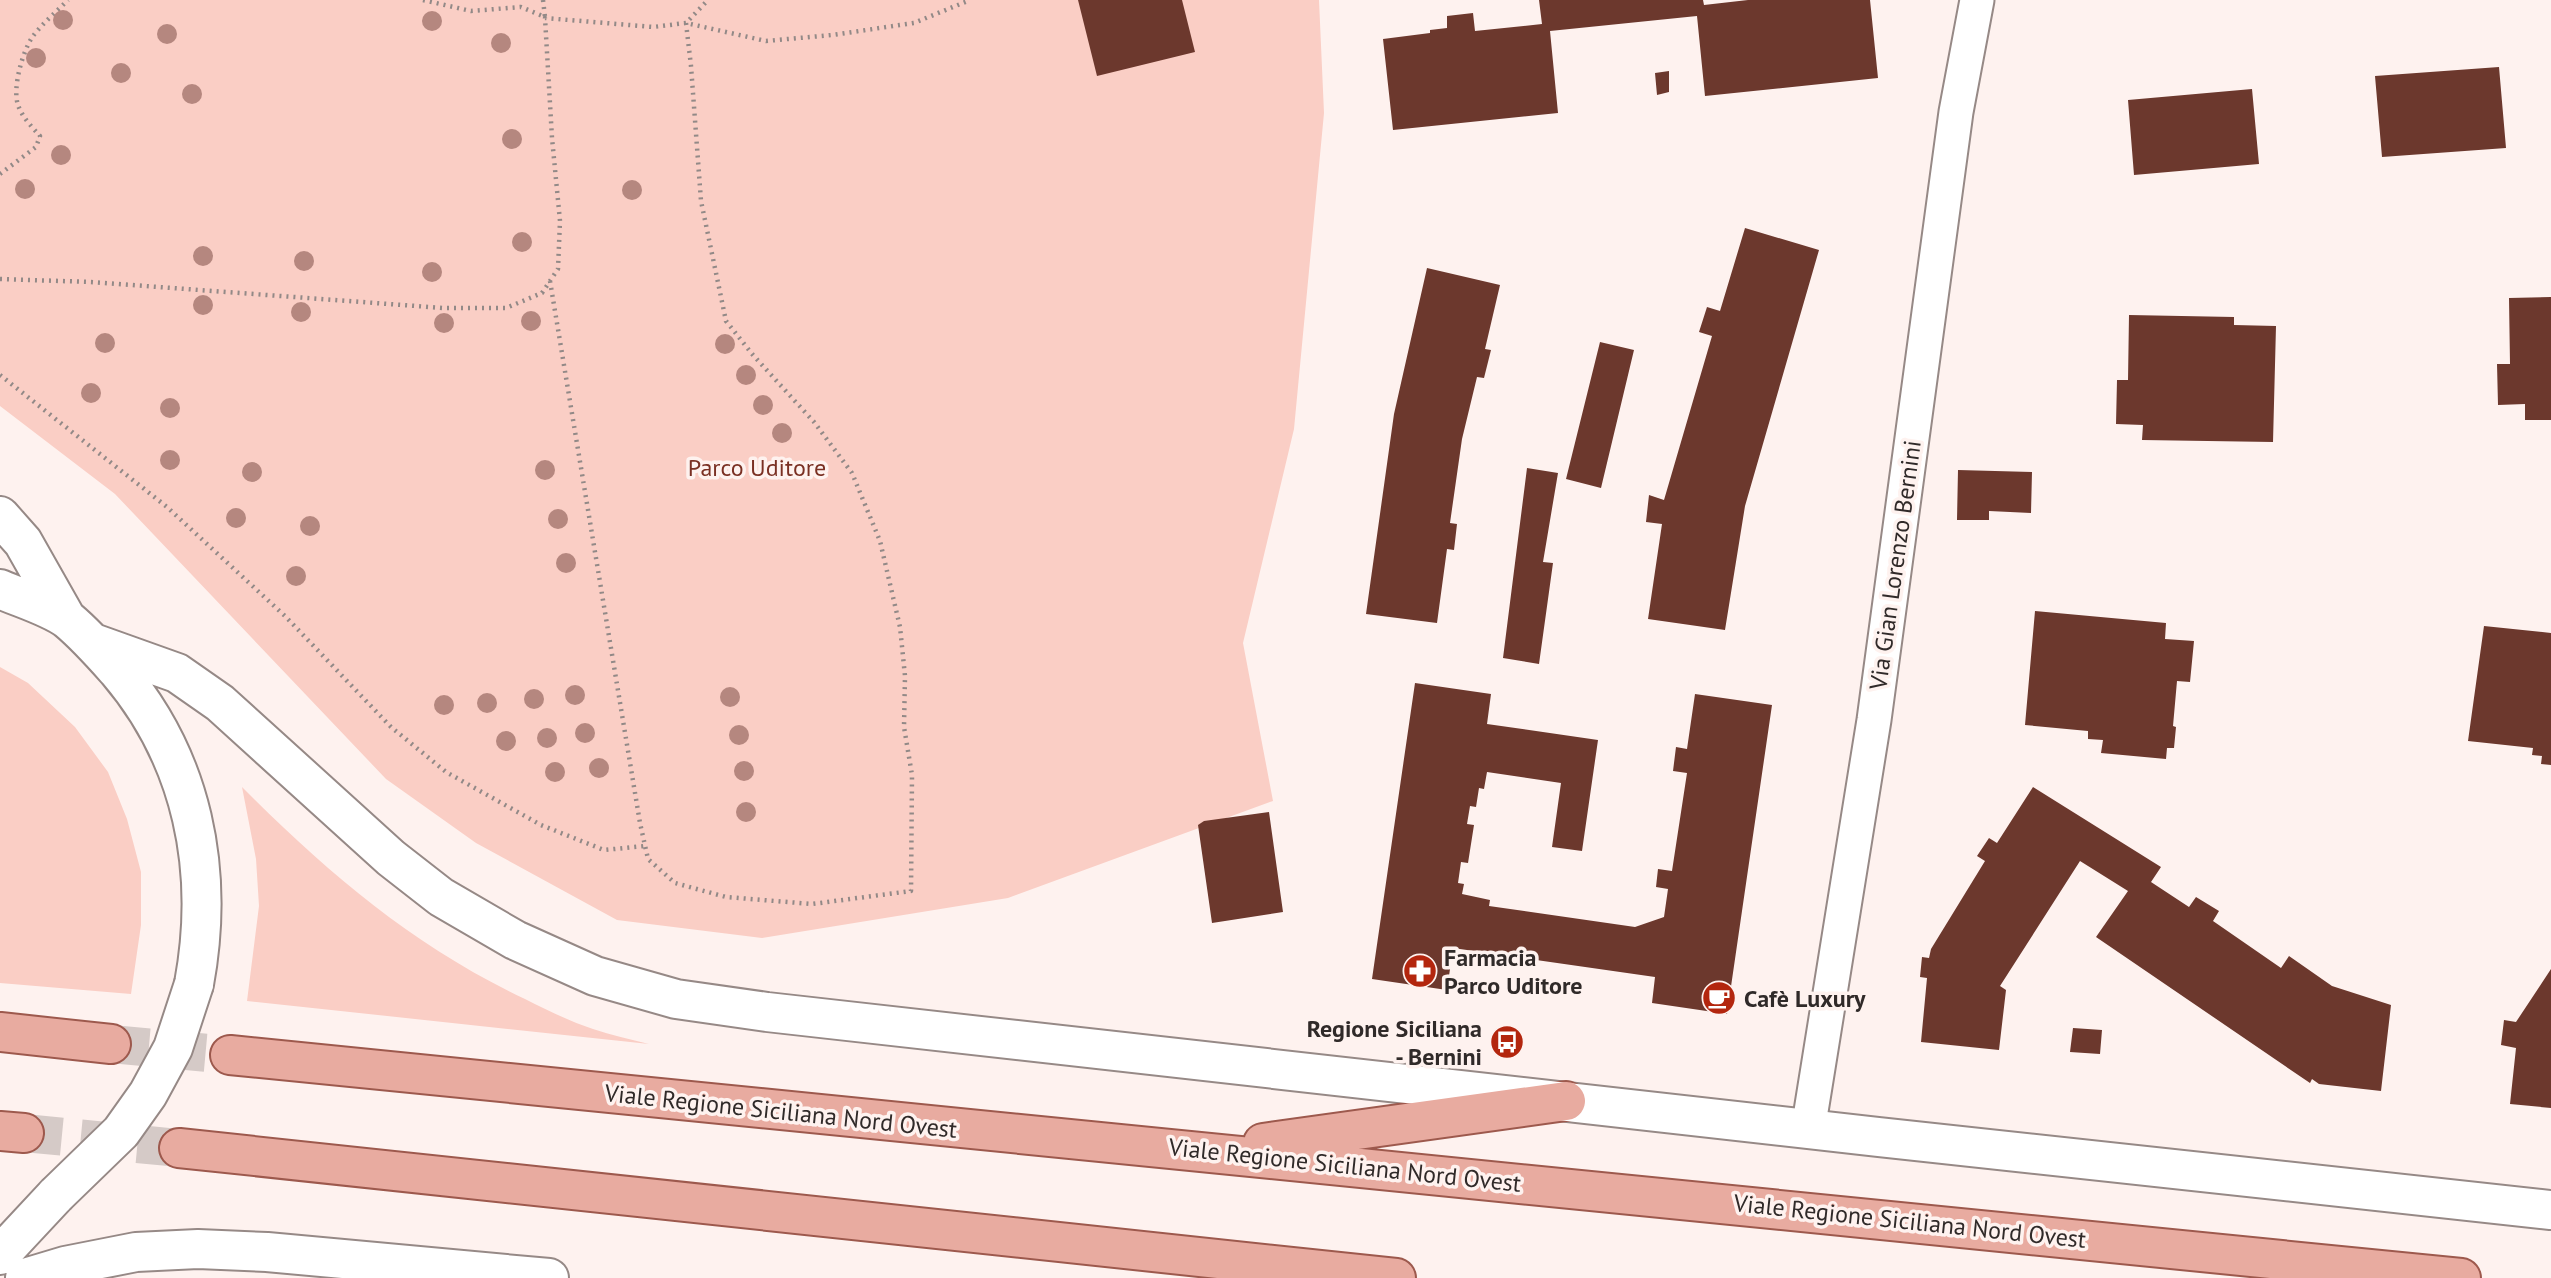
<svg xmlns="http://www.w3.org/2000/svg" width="2551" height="1278" viewBox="0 0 2551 1278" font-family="'PT Sans',sans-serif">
	<rect width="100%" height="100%" fill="#fef2ef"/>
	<!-- green -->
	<path fill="#facec5" d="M0,0H1319L1324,113L1294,429L1243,643L1273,801L1008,898L762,938L617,920L476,843L386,779L115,494L0,406Z
		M0,667L28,683L75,727L108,772L127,819L141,872V925L131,994L0,983Z
		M242,787C329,874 412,945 525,999C547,1010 569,1021 593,1029C611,1035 630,1039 649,1044L247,1001L259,906L256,859Z"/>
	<!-- building -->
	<path fill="#6c382d" d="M1078,0H1182L1195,52L1097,76Z
		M1539,0H1703L1704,5L1748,0H1870L1878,78L1705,96L1697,16L1550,31L1558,113L1393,130L1383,39L1430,33V30L1447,28V16L1473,13L1475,31L1542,24Z
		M2499,67L2506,148L2382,157L2375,76Z
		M1669,71V92L1657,95L1655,73Z
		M2252,89L2259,164L2134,175L2128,100Z
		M1745,228L1819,250L1745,506L1725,630L1648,619L1662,524L1646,522L1649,495L1664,500L1712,336L1699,332L1707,307L1720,311Z
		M1427,268L1500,285L1485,349L1491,350L1484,378L1477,377L1462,439L1450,523L1457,524L1454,550L1447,549L1437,623L1366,614L1394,414Z
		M2551,297V420H2525V404L2498,405L2497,364H2510L2509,298Z
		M2129,315L2234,317V325L2276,326L2273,442L2142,440L2143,425L2116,424L2117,380H2128Z
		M1600,342L1634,350L1601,488L1566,479Z
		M1527,468L1558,473L1543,562L1553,563L1539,664L1503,658Z
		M1958,470L2032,472L2031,513L1989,511V520H1957Z
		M2035,611L2166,623L2165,639L2194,641L2190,682L2177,681L2173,726L2176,727L2174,748H2167L2166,759L2101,753L2103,740L2088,739V731L2025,725Z
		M2484,626L2551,633V765L2541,764L2542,756L2532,755L2533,748L2468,741Z
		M1415,683L1491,694L1487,724L1598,740L1582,851L1552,847L1561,783L1487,772L1484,789L1479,788L1476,807L1470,806L1467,824L1474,825L1468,863L1461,862L1458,883L1464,884L1462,894L1490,900L1489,906L1635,927L1664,917L1668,889L1656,887L1658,869L1672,871L1687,773L1673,771L1676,747L1687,749L1695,694L1772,705L1727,1014L1652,1003L1655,977L1453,948L1447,990L1372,979Z
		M2033,787L2161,867L2151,882L2189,907L2196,897L2219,911L2213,921L2281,968L2289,956L2332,986L2391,1005L2381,1091L2319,1084L2312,1079L2310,1083L2096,937L2128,891L2080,861L2000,986L2006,990L1999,1050L1921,1042L1927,978L1920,977L1922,957L1929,958L1931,949L1985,861L1977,856L1989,838L1997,843Z
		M1269,812L1283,912L1212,923L1198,825L1204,821Z
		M2551,969V1108L2510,1104L2516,1048L2501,1045L2504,1020L2516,1022Z
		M2073,1028L2102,1030L2100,1054L2070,1052Z"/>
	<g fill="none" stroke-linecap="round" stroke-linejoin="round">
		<!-- primary-tunnel -->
		<path stroke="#d5cac7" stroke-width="38" stroke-dasharray="38 19" stroke-linecap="butt" d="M111,1044L230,1055
			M24,1133L179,1148"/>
		<!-- minor casing -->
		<g stroke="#968986" stroke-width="37">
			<path id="minor" d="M1808,1130L1874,720L1956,112L1977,0"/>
		</g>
		<!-- tertiary casing -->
		<g stroke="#968986" stroke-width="42">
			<path id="tertiary" d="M0,516L23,542L66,618
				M0,589C20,598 51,607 68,620C86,635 101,652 117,670C193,759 215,870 194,984
				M93,643L177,673L220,703L391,858L441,897L515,940L595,976L676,999L767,1012C1361,1077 1956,1148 2551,1210
				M0,1255L56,1195
				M25,1278L65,1266L136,1252L198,1249L267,1252L549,1278"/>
		</g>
		<!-- primary casing -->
		<g stroke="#9d594d" stroke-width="42">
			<path id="primary" d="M0,1032L111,1044
				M230,1055L2461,1278
				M0,1131L24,1133
				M1263,1143L1566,1101
				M179,1148L1396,1278"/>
		</g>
		<!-- path -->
		<path stroke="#928987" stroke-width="4.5" stroke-dasharray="2 5" stroke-linecap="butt" d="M423,0L471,11L521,7L545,17
			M543,0L545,17
			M0,174L36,147L40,136C32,127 22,117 18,105C12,88 23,50 33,36C43,23 56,12 68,0
			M0,279L91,282L443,308H506L542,293L558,269L560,221L552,138L545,18L653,27L686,23L708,0
			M550,281L640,823L648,859L675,883L726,897L812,904L911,891L912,775L904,727L905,676L900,627L880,541L852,473L814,422L753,355L726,321L701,201L691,66L686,23L766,41L832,35L914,23L970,0
			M0,375L167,507L285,616L391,727L446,772L541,825L604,850L645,846"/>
		<!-- minor -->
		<use href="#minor" stroke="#fff" stroke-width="33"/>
		<!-- tertiary -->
		<use href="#tertiary" stroke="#fff" stroke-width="38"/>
		<!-- primary -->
		<use href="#primary" stroke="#e8aba0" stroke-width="38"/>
		<!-- tertiary-bridge casing -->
		<g stroke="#968986" stroke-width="42" stroke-linecap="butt">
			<path id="tertiary-bridge" d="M56,1195L121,1132L148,1094L173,1048L194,984"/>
		</g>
		<!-- tertiary-bridge -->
		<use href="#tertiary-bridge" stroke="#fff" stroke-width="38"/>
	</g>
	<!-- trees -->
	<g fill="#b5877f">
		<circle cx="63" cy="20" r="10"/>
		<circle cx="432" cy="21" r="10"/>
		<circle cx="167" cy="34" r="10"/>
		<circle cx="501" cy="43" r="10"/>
		<circle cx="36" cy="58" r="10"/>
		<circle cx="121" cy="73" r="10"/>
		<circle cx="192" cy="94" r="10"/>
		<circle cx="512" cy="139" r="10"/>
		<circle cx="61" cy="155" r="10"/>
		<circle cx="25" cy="189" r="10"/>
		<circle cx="632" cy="190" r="10"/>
		<circle cx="522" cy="242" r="10"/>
		<circle cx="203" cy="256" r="10"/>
		<circle cx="304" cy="261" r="10"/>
		<circle cx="432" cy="272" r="10"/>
		<circle cx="203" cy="305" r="10"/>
		<circle cx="301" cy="312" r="10"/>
		<circle cx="531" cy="321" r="10"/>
		<circle cx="444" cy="323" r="10"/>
		<circle cx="105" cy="343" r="10"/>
		<circle cx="725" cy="344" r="10"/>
		<circle cx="746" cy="375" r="10"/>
		<circle cx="91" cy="393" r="10"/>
		<circle cx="763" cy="405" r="10"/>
		<circle cx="170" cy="408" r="10"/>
		<circle cx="782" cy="433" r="10"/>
		<circle cx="170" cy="460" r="10"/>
		<circle cx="545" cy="470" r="10"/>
		<circle cx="252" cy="472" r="10"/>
		<circle cx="236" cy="518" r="10"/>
		<circle cx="558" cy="519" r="10"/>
		<circle cx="310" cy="526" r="10"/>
		<circle cx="566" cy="563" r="10"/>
		<circle cx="296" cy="576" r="10"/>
		<circle cx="575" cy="695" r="10"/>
		<circle cx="730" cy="697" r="10"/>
		<circle cx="534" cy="699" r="10"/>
		<circle cx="487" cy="703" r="10"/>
		<circle cx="444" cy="705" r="10"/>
		<circle cx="585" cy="733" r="10"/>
		<circle cx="739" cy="735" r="10"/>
		<circle cx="547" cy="738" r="10"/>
		<circle cx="506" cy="741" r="10"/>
		<circle cx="599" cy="768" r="10"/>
		<circle cx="744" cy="771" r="10"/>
		<circle cx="555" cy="772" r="10"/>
		<circle cx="746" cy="812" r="10"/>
	</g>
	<!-- icons -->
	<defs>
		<g id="pharmacy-disc" transform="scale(1.75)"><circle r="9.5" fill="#b3260e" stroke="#fef2ef"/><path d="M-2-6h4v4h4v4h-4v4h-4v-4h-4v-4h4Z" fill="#fff"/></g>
		<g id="cafe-disc" transform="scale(1.75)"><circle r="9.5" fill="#b3260e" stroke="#fef2ef"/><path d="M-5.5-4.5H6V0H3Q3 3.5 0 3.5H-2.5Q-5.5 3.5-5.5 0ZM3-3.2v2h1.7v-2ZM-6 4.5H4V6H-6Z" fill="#fff"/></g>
		<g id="bus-disc" transform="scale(1.75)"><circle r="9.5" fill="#b3260e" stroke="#fef2ef"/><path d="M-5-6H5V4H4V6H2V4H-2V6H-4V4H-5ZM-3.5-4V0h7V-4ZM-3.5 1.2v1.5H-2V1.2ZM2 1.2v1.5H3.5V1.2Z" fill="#fff"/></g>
	</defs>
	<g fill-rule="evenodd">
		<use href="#pharmacy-disc" x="1420" y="971"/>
		<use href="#cafe-disc" x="1719" y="998"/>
		<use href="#bus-disc" x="1507" y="1042"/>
	</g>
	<g text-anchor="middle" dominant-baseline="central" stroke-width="7" stroke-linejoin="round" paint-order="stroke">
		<!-- park labels -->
		<g font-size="24" fill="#7a3023" stroke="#fef2ef">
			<text x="757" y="467">Parco Uditore</text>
		</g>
		<!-- street labels -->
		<g font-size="24" fill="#302a29" stroke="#fef2ef">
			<text transform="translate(1895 565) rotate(-82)">Via Gian Lorenzo Bernini</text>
			<text transform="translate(781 1111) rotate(6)">Viale Regione Siciliana Nord Ovest</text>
			<text transform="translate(1345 1165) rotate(6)">Viale Regione Siciliana Nord Ovest</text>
			<text transform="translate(1910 1221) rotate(6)">Viale Regione Siciliana Nord Ovest</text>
		</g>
		<!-- poi labels -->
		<g font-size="24" font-weight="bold" fill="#302a29" stroke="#fef2ef" text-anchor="start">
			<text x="1444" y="957">Farmacia<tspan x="1444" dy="28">Parco Uditore</tspan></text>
			<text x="1744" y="998">Cafè Luxury</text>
			<text x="1482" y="1028" text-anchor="end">Regione Siciliana<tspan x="1482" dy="28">- Bernini</tspan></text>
		</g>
	</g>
</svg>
